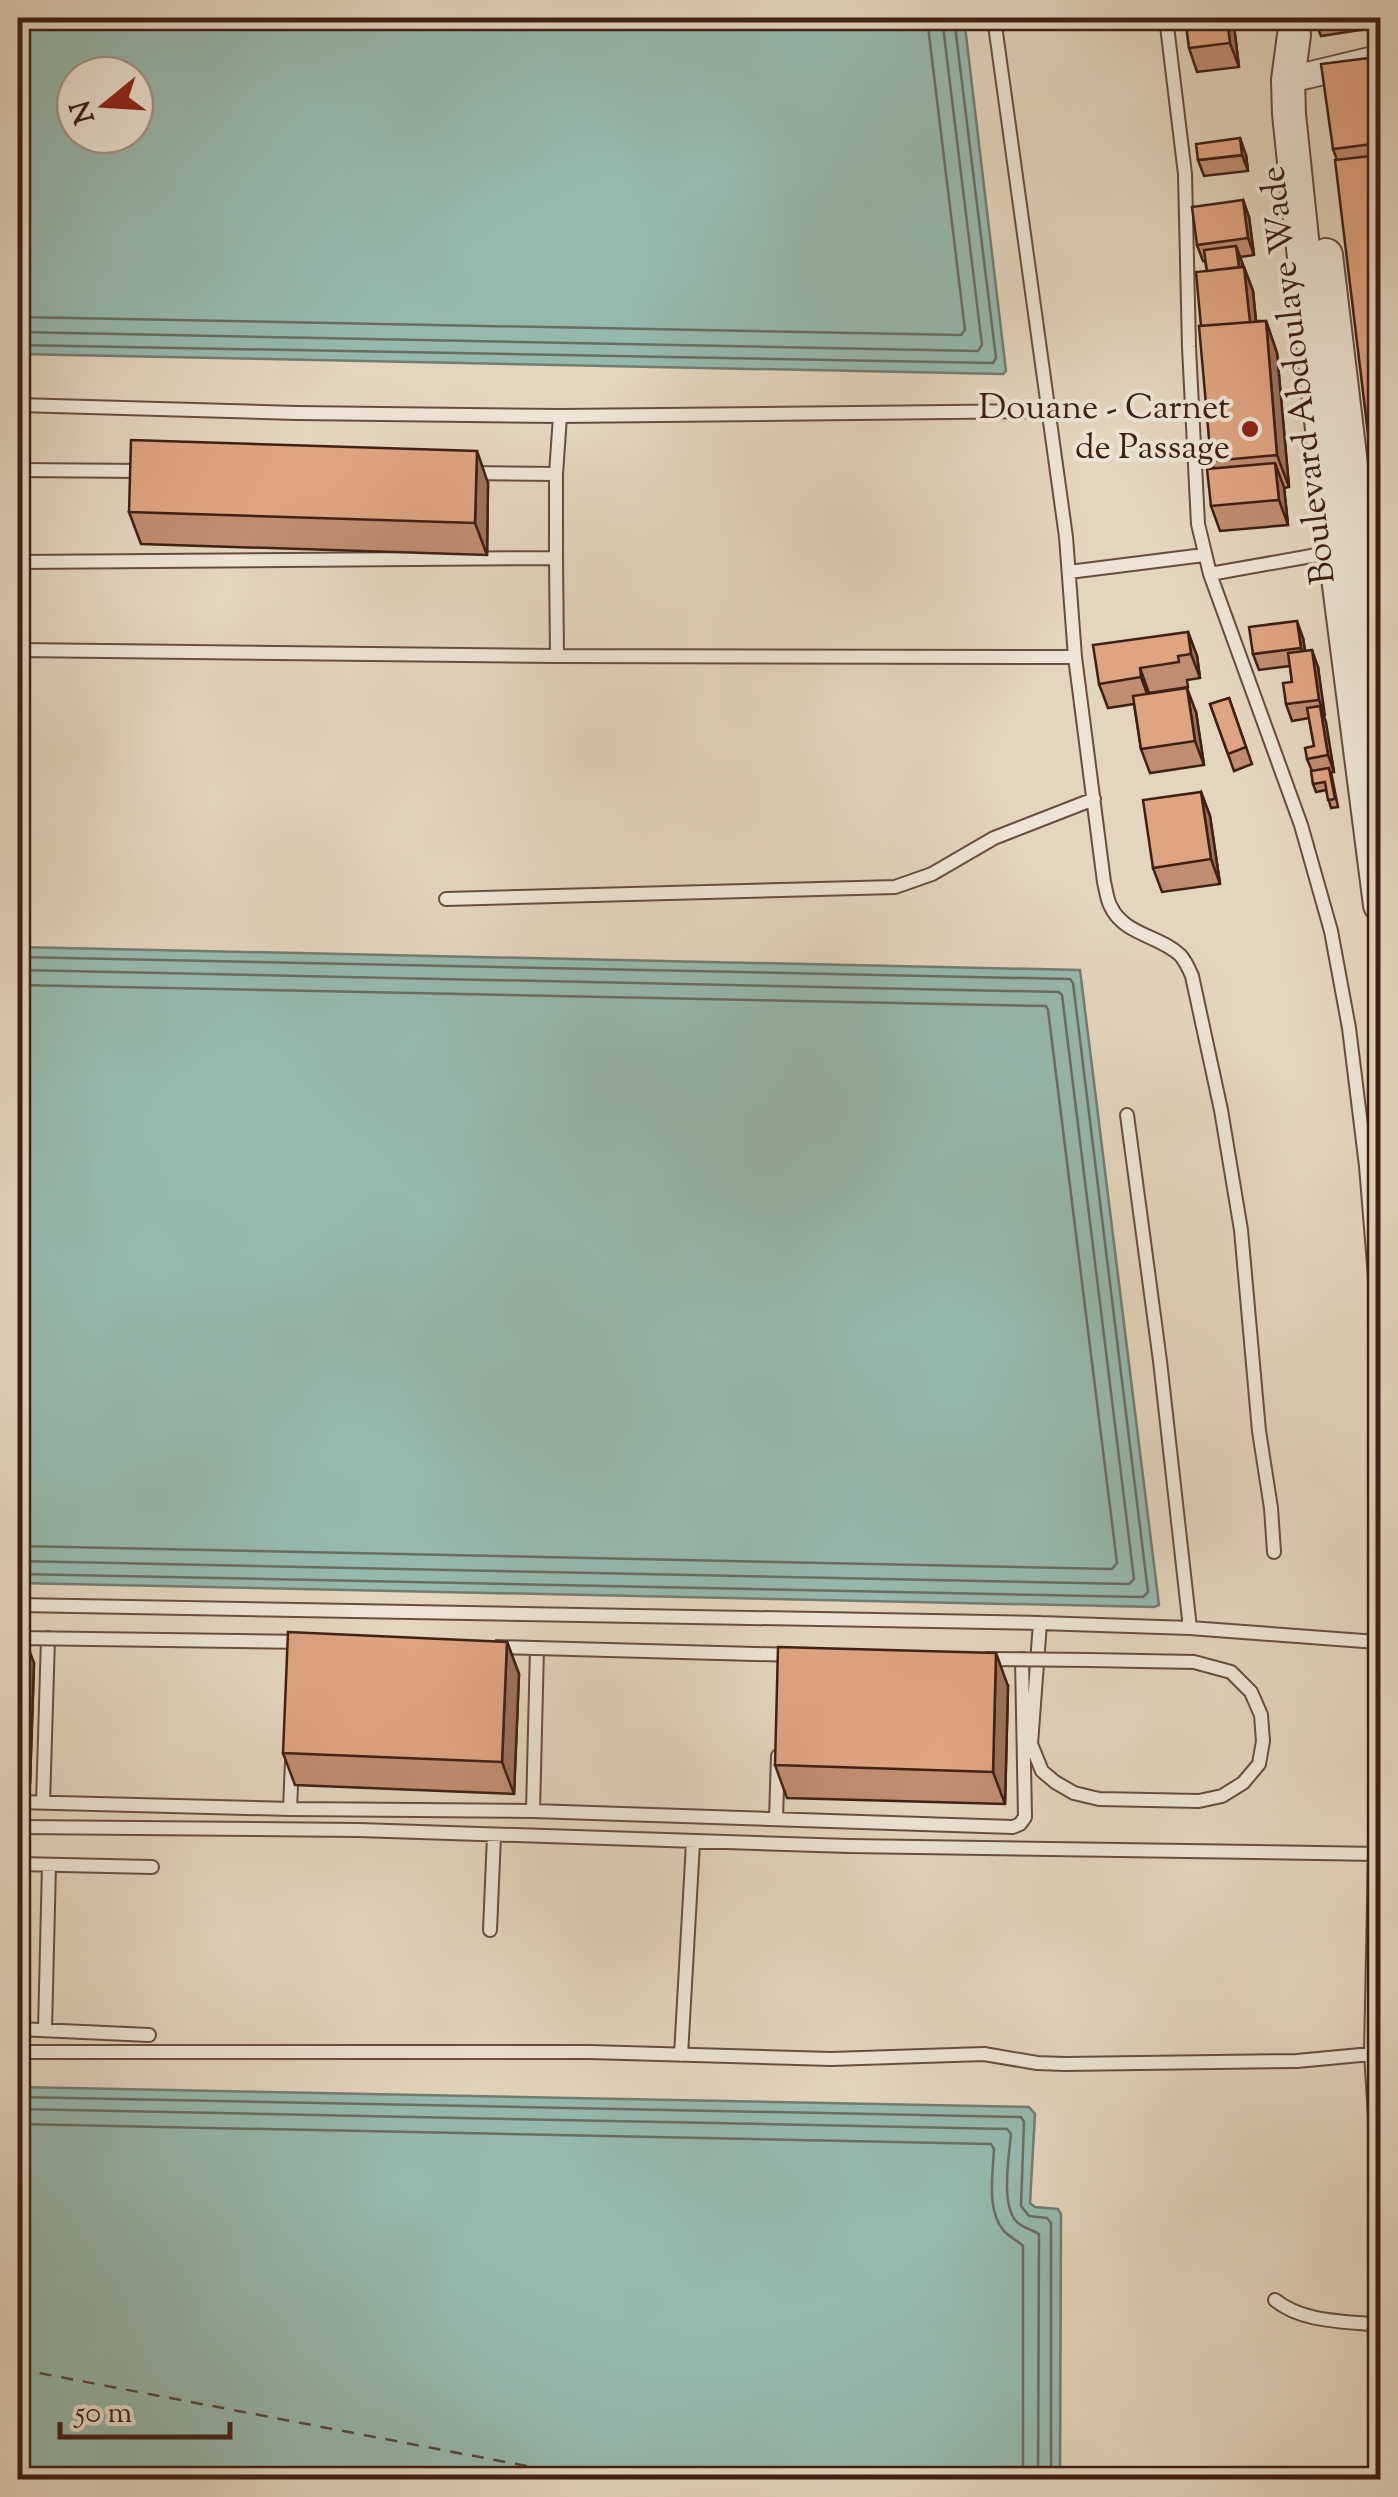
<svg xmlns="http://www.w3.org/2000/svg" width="1398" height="2497" viewBox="0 0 1398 2497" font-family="'Sorts Mill Goudy',serif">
	<rect width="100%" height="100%" fill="#e4d5be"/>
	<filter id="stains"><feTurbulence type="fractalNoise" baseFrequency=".002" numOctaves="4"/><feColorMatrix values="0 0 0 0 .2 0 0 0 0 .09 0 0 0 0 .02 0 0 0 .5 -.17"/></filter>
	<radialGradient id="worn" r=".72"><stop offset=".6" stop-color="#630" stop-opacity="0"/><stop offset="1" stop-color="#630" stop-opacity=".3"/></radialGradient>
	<!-- water -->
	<path fill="#96b9ae" stroke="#737c71" stroke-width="2.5" fill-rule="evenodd" d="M18,18H964L1006,371L1003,374L18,354ZM75,75H135V135H75Z
		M18,947L1080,970L1159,1605L1154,1607L18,1583Z
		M18,2087L1029,2107L1035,2114L1030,2203L1035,2207L1058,2209L1061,2214L1060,2479H18Z"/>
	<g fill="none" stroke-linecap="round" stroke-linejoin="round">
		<!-- shore -->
		<path stroke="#6a6c62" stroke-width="2.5" d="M18,317L961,335L965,330L927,18
			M18,332L978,351L982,345L942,18
			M18,345L993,363L996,358L954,18
			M18,957L1070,979L1073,983L1148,1592L1143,1597L18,1574
			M18,970L1059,992L1062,995L1134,1579L1129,1584L18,1561
			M18,985L1046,1006L1048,1010L1117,1563L1112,1569L18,1546
			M18,2097L1021,2117L1024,2122L1021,2206L1029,2216L1047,2218L1051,2223V2480
			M18,2109L1007,2129L1011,2134C1009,2156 1000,2208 1018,2223C1024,2228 1033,2230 1039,2234L1038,2480
			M18,2124L991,2144L994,2149C993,2174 986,2210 1004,2231C1010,2237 1018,2241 1023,2246V2480"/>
		<!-- ferry -->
		<path stroke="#55463b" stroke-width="2.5" stroke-dasharray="12 10" stroke-linecap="butt" d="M18,2369L600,2480"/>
		<!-- service casing -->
		<g stroke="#684d3f" stroke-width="16">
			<path id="service" d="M994,18L1066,537L1075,657
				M1166,18L1185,174L1189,347L1198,524L1210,574L1301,825L1331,931L1349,1028L1366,1166L1379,1326L1375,1854L1371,2054L1380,2195
				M18,405L297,413L560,416L1050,411
				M18,470L144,471
				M469,473L556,474
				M556,558L557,656
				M18,562L556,558V474L560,416
				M1069,572L1204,555
				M1210,574L1317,555L1335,554
				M18,650L557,656L1075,657L1104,882C1106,890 1107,899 1110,905C1123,935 1159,935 1180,955C1185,960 1189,969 1192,976L1221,1110L1241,1230L1259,1431L1271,1508L1274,1552
				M446,899L895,887L932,874L994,838L1094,799
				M1127,1115L1160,1361L1190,1628
				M18,1605L1040,1623L1190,1628L1377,1642
				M1040,1623L1031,1744L1042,1771L1055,1782L1074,1793L1099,1799L1199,1801L1222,1796L1243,1783L1259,1764L1263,1741L1261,1715L1251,1692L1231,1672L1194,1662L1089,1660
				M18,1802L290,1809L533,1811L1013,1827L1020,1824L1025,1817L1022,1659
				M43,1803L48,1638
				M290,1809L292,1762
				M533,1811L537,1648
				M776,1819L778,1756
				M18,1827L359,1830L849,1846L1380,1854
				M18,1864L152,1867
				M490,1930L494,1836
				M18,2029L149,2035
				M45,2030L49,1865
				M18,2052H590L831,2059L984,2054L1037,2063L1065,2064L1297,2061L1371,2054
				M681,2055L693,1843
				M1275,2300C1303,2323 1346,2321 1380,2325"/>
		</g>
		<!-- minor casing -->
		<g stroke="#684d3f" stroke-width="29">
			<path id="minor" d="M1288,80L1380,58"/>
		</g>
		<!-- tertiary casing -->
		<g stroke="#684d3f" stroke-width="36">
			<path id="tertiary" d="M1294,35L1288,80L1289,114L1335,554L1380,905
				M1326,255L1380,707"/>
		</g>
		<!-- service -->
		<use href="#service" stroke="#ede4d5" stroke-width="12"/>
		<!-- minor -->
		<use href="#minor" stroke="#ede4d5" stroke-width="25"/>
		<!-- tertiary -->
		<use href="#tertiary" stroke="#ede4d5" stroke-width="32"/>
		<!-- service-bridge casing -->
		<g stroke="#684d3f" stroke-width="16" stroke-linecap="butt">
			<path id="service-bridge" d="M18,1638L305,1642
				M495,1647L795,1655
				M985,1659L1089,1660"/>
		</g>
		<!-- service-bridge -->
		<use href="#service-bridge" stroke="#ede4d5" stroke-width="12"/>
	</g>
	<!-- wall -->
	<path fill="#c08d70" stroke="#3f2015" stroke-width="2.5" d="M1233,18L1239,67L1197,72L1189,48Z
		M1314,18H1380V27L1321,36Z
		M1378,82L1380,105V500L1374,483L1337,160L1333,149Z
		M1246,155L1248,171L1204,176L1198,160Z
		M1243,200L1249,217L1254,255L1240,257L1253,291L1256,321H1266L1277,353L1289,487L1284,488L1288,525L1220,531L1211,506L1214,468L1211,461L1201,326L1207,271L1205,261H1203L1197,245Z
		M488,483L487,555L141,544L129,512Z
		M1188,632L1197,656L1200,678L1187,680L1188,687L1149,693L1196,712L1204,765L1150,773L1141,749L1134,704L1108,708L1099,684Z
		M1303,638L1305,651L1318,667L1324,716L1334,772H1331L1338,807L1331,808L1326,790L1316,792L1313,784L1312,771L1307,759L1314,746L1309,718L1292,721L1286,704L1292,682L1290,666L1259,670L1253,654Z
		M1229,698L1252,764L1234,771L1210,704Z
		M1201,792L1210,816L1220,884L1162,892L1153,868Z
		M18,1631L34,1663L30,1783L18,1782Z
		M507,1642L519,1674L514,1794L295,1785L283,1753Z
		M1008,1686L1005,1804L787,1798L775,1765Z
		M18,1852L29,1884L25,2004H18Z"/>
	<!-- shaded-wall -->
	<path fill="#9c735b" stroke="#3f2015" stroke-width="2.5" d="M1227,18H1233L1239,67L1230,43Z
		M1369,58L1378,82L1380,105V145Z
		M1240,138L1246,155L1248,171L1242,155Z
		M1243,200L1249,217L1254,255L1248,238Z
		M1236,246L1242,262L1246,292L1241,276Z
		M1244,267L1253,291L1259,354L1250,330Z
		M1266,321L1277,353L1289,487L1277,455Z
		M477,451L488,483L487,555L475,523Z
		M1275,463L1284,487L1288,525L1279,500Z
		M1297,621L1303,638L1307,664L1301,648Z
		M1188,632L1197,656L1200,678L1191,654Z
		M1312,650L1318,667L1325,716L1319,700Z
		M1140,668L1149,693L1150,702L1141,677Z
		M1187,688L1196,712L1204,765L1195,741Z
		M1320,706L1326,722L1334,772L1328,755Z
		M1201,792L1210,816L1220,884L1211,859Z
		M22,1631L34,1663L30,1783L19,1750Z
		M507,1642L519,1674L514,1794L502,1762Z
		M996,1653L1008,1686L1005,1804L993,1772Z
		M18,1852L29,1884L25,2004L18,1983Z"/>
	<!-- building -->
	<path fill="#dfa482" stroke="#3f2015" stroke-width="2.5" d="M1185,18H1227L1230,43L1189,48Z
		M1369,58L1380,143L1333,149L1321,64Z
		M1240,138L1242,155L1198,160L1196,144Z
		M1380,155V482L1374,483L1335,160Z
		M1243,200L1248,238L1197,245L1192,207Z
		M1236,246L1239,267L1207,271L1204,250Z
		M1244,267L1250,322L1201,326L1196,272Z
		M1266,321L1277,455L1211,461L1199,326Z
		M131,440L477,451L475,523L129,512Z
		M1275,463L1279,500L1211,506L1207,469Z
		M1297,621L1301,648L1253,654L1249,627Z
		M1188,632L1191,654L1178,656L1179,662L1140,668L1141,677L1099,684L1093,645Z
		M1312,650L1319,700L1286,704L1283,683L1292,682L1288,653Z
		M1187,688L1195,741L1141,749L1133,696Z
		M1229,698L1246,747L1228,754L1210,704Z
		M1320,706L1328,755L1307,759L1305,748L1314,746L1307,708Z
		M1329,768L1335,799L1328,800L1325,782L1313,784L1311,771Z
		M1201,792L1211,859L1153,868L1143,800Z
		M18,1631H22L19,1750H18Z
		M288,1632L507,1642L502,1762L283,1753Z
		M778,1647L996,1653L993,1772L775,1765Z"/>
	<!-- markers -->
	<circle fill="#8f2418" stroke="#ede4d5" stroke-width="4" cx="1250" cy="429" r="10"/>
	<g text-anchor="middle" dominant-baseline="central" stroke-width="8" stroke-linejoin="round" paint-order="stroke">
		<!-- street labels -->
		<g font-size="35" fill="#3f2015" stroke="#ede4d5">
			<text transform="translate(1300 375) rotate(-97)">Boulevard Abdoulaye Wade</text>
		</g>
		<!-- poi labels -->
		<g font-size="35" fill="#3f2015" stroke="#ede4d5" text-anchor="end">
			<text x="1230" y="409">Douane - Carnet<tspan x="1230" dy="40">de Passage</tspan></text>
		</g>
	</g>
	<!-- margin -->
	<rect width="1398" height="2497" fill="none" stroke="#e4d5be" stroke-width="60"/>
	<rect x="20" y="20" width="1358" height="2457" fill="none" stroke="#3f2015" stroke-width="5"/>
	<rect x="30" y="30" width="1338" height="2437" fill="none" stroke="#3f2015" stroke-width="2.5"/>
	<!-- north arrow -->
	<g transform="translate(105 105) rotate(252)"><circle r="48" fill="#ede4d5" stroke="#a79688" stroke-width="2.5"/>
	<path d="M0-8L18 38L0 25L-18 38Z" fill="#8f2418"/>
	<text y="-15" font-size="28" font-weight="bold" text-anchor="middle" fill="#3f2015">N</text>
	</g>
	<!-- scale -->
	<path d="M60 2422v15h170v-15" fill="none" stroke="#3f2015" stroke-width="5"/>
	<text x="75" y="2422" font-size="30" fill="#3f2015" stroke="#ede4d5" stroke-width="8" paint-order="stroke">50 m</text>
	<rect width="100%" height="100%" filter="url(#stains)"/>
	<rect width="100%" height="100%" fill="url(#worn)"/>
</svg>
